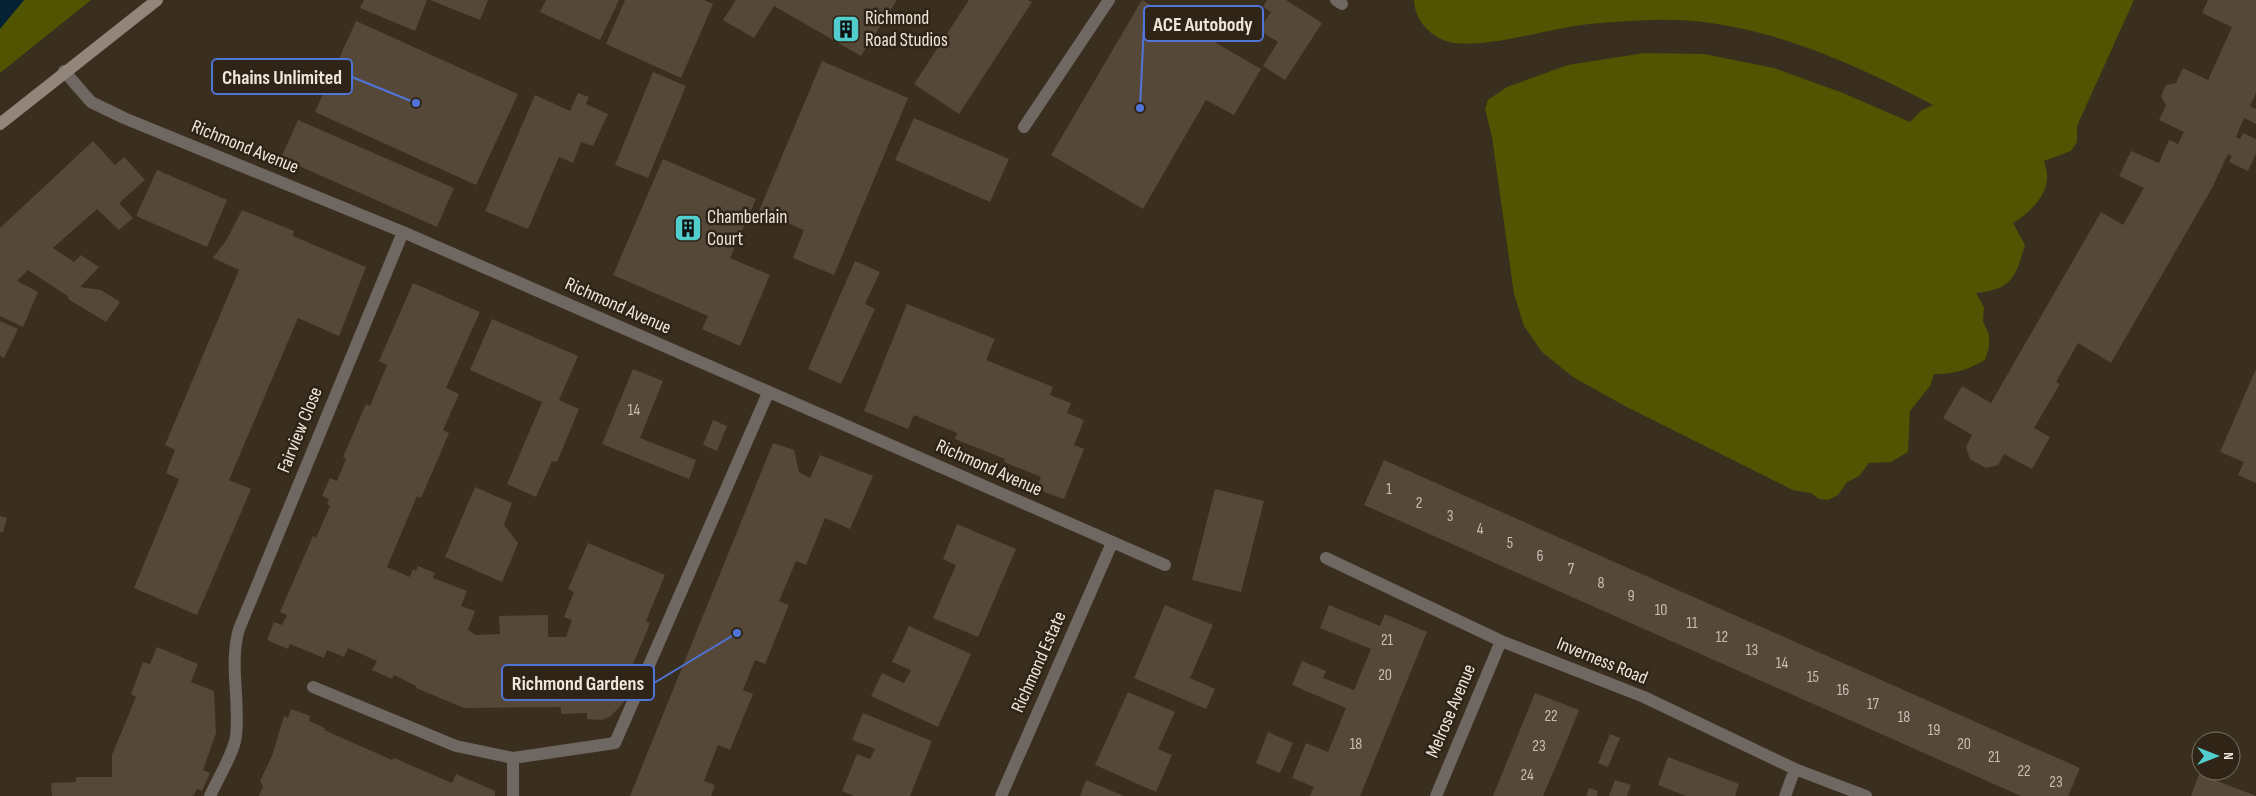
<svg xmlns="http://www.w3.org/2000/svg" width="2256" height="796" viewBox="0 0 2256 796" font-family="'Sofia Sans Condensed',sans-serif">
	<rect width="100%" height="100%" fill="#3a2e1f"/>
	<!-- green -->
	<path fill="#515400" d="M22,0H91L0,73V26Z
		M1414,0H2134L2077,126V142L2071,151L2044,161C2045,165 2047,171 2047,176C2048,196 2028,214 2013,223L2025,245C2015,279 2012,289 1976,293L1984,307L1983,321L1989,335V348L1985,360C1969,369 1952,375 1934,374L1930,386L1910,411L1908,452L1891,462L1869,463L1859,476L1847,482L1838,495L1828,500L1819,499L1811,493L1793,490L1623,405L1573,377L1542,352L1524,326L1514,294L1492,137L1485,109L1488,100L1507,87L1568,65L1644,53L1704,54L1774,68L1843,93L1910,122L1922,110L1933,105C1860,67 1785,32 1703,22C1665,17 1626,21 1589,24C1550,28 1491,48 1454,43C1432,39 1415,22 1414,0Z"/>
	<!-- water -->
	<path fill="#042234" d="M0,0H24L0,29Z"/>
	<!-- building -->
	<path fill="#554838" d="M364,0H427L415,31L360,8Z
		M430,0H488L480,20Z
		M546,0H619L600,40L540,12Z
		M625,0H704L713,4L681,78L606,44Z
		M736,0H897L861,56L774,6L754,38L723,20Z
		M969,0H1028L1032,2L959,114L914,84Z
		M1142,0L1261,69L1234,115L1206,100L1143,209L1051,155Z
		M1267,0H1286L1322,23L1285,80L1263,66L1278,42L1259,30L1271,12L1263,7Z
		M2208,0H2256V93L2250,106L2256,109V124L2244,118L2236,137L2240,139L2243,133L2256,139V154L2248,171L2229,162L2232,156L2228,154L2212,188L2111,363L2078,343L2056,382L2060,384L2034,428L2050,437L2032,469L2004,454L1998,465L1986,468L1970,459L1966,447L1972,435L1943,418L1962,386L1991,403L2101,212L2123,225L2144,188L2119,176L2131,151L2159,163L2169,140L2178,144L2184,132L2159,120L2166,105L2161,96L2166,85L2176,83L2183,68L2208,80L2232,27L2202,13Z
		M356,21L518,94L476,185L315,112Z
		M822,61L908,98L834,275L793,258L804,230L759,211Z
		M653,72L686,86L648,178L615,165Z
		M578,93L589,97L586,104L608,114L593,146L581,142L573,163L559,157L528,229L485,211L535,95L570,111Z
		M914,118L1009,159L990,202L895,160Z
		M298,120L454,188L437,227L281,158Z
		M93,141L115,165L124,157L145,180L119,203L133,218L119,230L97,209L53,248L74,262L81,255L99,267L80,287L101,290L120,302L106,322L68,299L69,297L28,270L17,281L38,292L23,327L0,316V228Z
		M663,159L756,199L730,258L770,275L740,346L702,329L708,316L613,275Z
		M157,170L227,200L207,247L136,216Z
		M242,210L294,231L293,236L366,267L339,336L298,318L229,480L251,489L197,615L134,588L179,479L166,473L175,450L165,445L239,270L213,258L227,239Z
		M855,261L880,272L865,304L875,309L841,384L808,369Z
		M413,283L480,312L446,388L459,394L443,430L449,433L421,498L417,496L387,567L410,577L413,569L416,571L418,566L435,573L433,578L467,591L461,606L475,611L468,630L476,635L500,634L499,616L548,615V637H566L572,620L564,617L574,592L568,589L588,543L665,575L646,621L650,623L647,631L633,664L638,666L624,702L611,716L602,720L587,719V713L561,714V707L464,708L416,688V686L394,675L392,679L372,670L377,661L348,648L344,657L327,650L324,658L290,644L288,649L267,640L274,622L282,625L287,615L280,612L313,536L316,538L330,506L327,504L329,499L322,496L330,478L337,481L346,459L343,457L366,404L370,406L387,365L379,361Z
		M907,304L995,339L986,360L1053,387L1050,395L1071,403L1067,413L1084,420L1074,445L1084,449L1064,499L1036,489L1041,477L1004,462L1005,459L955,439L957,433L914,415L908,429L864,411Z
		M492,319L578,356L559,400L579,409L557,462L552,461L536,497L507,484L542,402L470,370Z
		M0,321L18,329L4,358L0,356Z
		M633,369L663,381L640,438L696,460L689,479L602,444Z
		M2256,369V483L2238,475L2244,462L2220,452Z
		M713,420L727,426L717,451L703,445Z
		M773,443L794,450L799,472L810,478L820,455L873,476L850,529L825,518L806,565L796,561L779,601L789,605L765,664L755,660L743,690L753,694L730,750L718,745L704,781L715,785L711,796H630Z
		M1384,460L2080,768L2068,796H2021L1364,505Z
		M475,487L512,503L504,525L518,543L502,582L445,557Z
		M1215,489L1264,501L1241,592L1192,580Z
		M0,516L7,518L3,532H0Z
		M957,524L1016,549L978,637L933,618L956,565L943,559Z
		M1165,605L1213,625L1190,678L1215,689L1206,709L1134,678Z
		M1329,605L1380,626L1385,614L1427,632L1360,796H1310L1314,787L1292,778L1306,743L1328,752L1346,708L1292,685L1302,661L1326,671L1323,678L1354,690L1371,649L1320,628Z
		M909,626L971,654L938,727L871,696L882,673L904,683L911,670L892,662Z
		M157,647L198,664L191,682L214,691L216,733L203,770L210,773L202,791L197,789L193,796H52L51,783L76,782V777H112V755L136,697L131,694L143,662L150,664Z
		M1128,692L1175,712L1158,749L1172,755L1156,792L1095,765Z
		M1535,693L1579,710L1567,740L1543,796H1493Z
		M291,709L310,716L309,721L325,728L324,730L392,760L394,758L452,783L456,774L495,791V796H259L263,786L260,781L272,756L284,716L288,718Z
		M863,713L932,741L910,796H854L842,791L857,754L870,759L875,749L852,740Z
		M1268,732L1293,743L1280,773L1256,763Z
		M1610,734L1620,738L1608,767L1598,763Z
		M1668,757L1739,784L1735,796H1686L1658,785Z
		M2199,774L2256,796H2191Z
		M1086,780L1124,796H1080Z
		M1615,780L1631,785L1627,796H1609Z
		M1589,788L1598,791L1597,796H1586Z"/>
	<g fill="none" stroke-linecap="round" stroke-linejoin="round">
		<!-- street -->
		<path stroke="#6f6761" stroke-width="12" d="M1336,0L1342,4
			M64,71L91,102L124,118L403,232L1165,565
			M1024,127L1109,0
			M1326,558L1501,641L1644,697L1795,769L1866,796
			M313,687L456,746L513,758L615,743L768,393
			M210,796C217,780 234,753 236,736C240,701 229,662 239,629L403,232
			M513,796V758
			M1001,796L1112,543
			M1436,796L1501,641
			M1785,796L1795,769"/>
		<!-- secondary -->
		<path stroke="#92857b" stroke-width="12" d="M0,124L157,0"/>
	</g>
	<!-- icons -->
	<defs>
		<g id="building-square" transform="scale(1.4375)"><rect x="-9" y="-9" width="18" height="18" rx="4" fill="#52cdcd" stroke="#302416"/><path d="M-4-6H4V6H1V3H-1V6H-4ZM-2.5-4.3h1.7v1.8h-1.7ZM.8-4.3h1.7v1.8H.8ZM-2.5-1h1.7V.8h-1.7ZM.8-1h1.7V.8H.8Z" fill="#111"/></g>
	</defs>
	<g fill-rule="evenodd">
		<use href="#building-square" x="846" y="29"/>
		<use href="#building-square" x="688" y="228"/>
	</g>
	<g text-anchor="middle" dominant-baseline="central" stroke-width="5" stroke-linejoin="round" paint-order="stroke">
		<!-- number labels -->
		<g font-size="16" fill="#c8beb4">
			<text x="634" y="410">14</text>
			<text x="1389" y="489">1</text>
			<text x="1419" y="503">2</text>
			<text x="1450" y="516">3</text>
			<text x="1480" y="529">4</text>
			<text x="1510" y="543">5</text>
			<text x="1540" y="556">6</text>
			<text x="1571" y="569">7</text>
			<text x="1601" y="583">8</text>
			<text x="1631" y="596">9</text>
			<text x="1661" y="610">10</text>
			<text x="1692" y="623">11</text>
			<text x="1722" y="637">12</text>
			<text x="1387" y="640">21</text>
			<text x="1752" y="650">13</text>
			<text x="1782" y="663">14</text>
			<text x="1385" y="675">20</text>
			<text x="1813" y="677">15</text>
			<text x="1843" y="690">16</text>
			<text x="1873" y="704">17</text>
			<text x="1551" y="716">22</text>
			<text x="1904" y="717">18</text>
			<text x="1934" y="730">19</text>
			<text x="1356" y="744">18</text>
			<text x="1964" y="744">20</text>
			<text x="1539" y="746">23</text>
			<text x="1994" y="757">21</text>
			<text x="2024" y="771">22</text>
			<text x="1527" y="775">24</text>
			<text x="2056" y="782">23</text>
		</g>
		<!-- poi labels -->
		<g font-size="19" fill="#eee6dd" stroke="#302416" text-anchor="start">
			<text x="865" y="18">Richmond<tspan x="865" dy="22">Road Studios</tspan></text>
			<text x="707" y="217">Chamberlain<tspan x="707" dy="22">Court</tspan></text>
		</g>
		<!-- street labels -->
		<g font-size="19" fill="#eee6dd" stroke="#302416">
			<text transform="translate(245 147) rotate(22)">Richmond Avenue</text>
			<text transform="translate(618 306) rotate(24)">Richmond Avenue</text>
			<text transform="translate(300 430) rotate(-68)">Fairview Close</text>
			<text transform="translate(989 468) rotate(24)">Richmond Avenue</text>
			<text transform="translate(1602 661) rotate(22)">Inverness Road</text>
			<text transform="translate(1039 662) rotate(-66)">Richmond Estate</text>
			<text transform="translate(1451 711) rotate(-67)">Melrose Avenue</text>
		</g>
	</g>
	<!-- callouts -->
	<path fill="none" stroke="#5174d9" stroke-width="2" d="M1140 108L1144 24M416 103L352 77M737 633L654 683"/>
	<g fill="#5174d9" stroke="#302416" stroke-width="2">
		<circle cx="1140" cy="108" r="5"/>
		<circle cx="416" cy="103" r="5"/>
		<circle cx="737" cy="633" r="5"/>
	</g>
	<g fill="#302416" stroke="#5174d9" stroke-width="2">
		<rect x="1144" y="6" width="119" height="35" rx="5"/>
		<rect x="212" y="59" width="140" height="35" rx="5"/>
		<rect x="502" y="665" width="152" height="35" rx="5"/>
	</g>
	<g font-size="20" text-anchor="middle" font-weight="bold" fill="#eee6dd">
		<text x="1203" y="31">ACE Autobody</text>
		<text x="282" y="84">Chains Unlimited</text>
		<text x="578" y="690">Richmond Gardens</text>
	</g>
	<!-- north arrow -->
	<g transform="translate(2216 756) rotate(90)"><circle r="24" fill="#302416" stroke="#7c7266"/>
	<path d="M0-4L9 19L0 12L-9 19Z" fill="#52cdcd"/>
	<text y="-8" font-size="14" font-weight="bold" text-anchor="middle" fill="#eee6dd">N</text>
	</g>
</svg>
